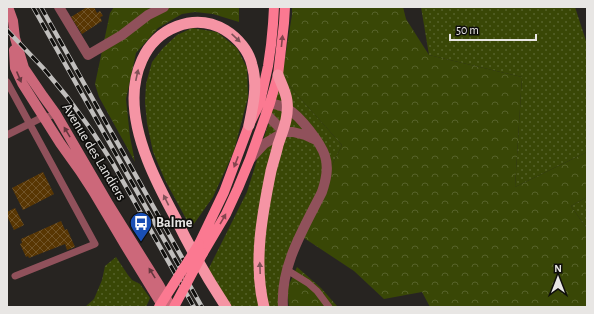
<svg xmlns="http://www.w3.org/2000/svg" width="594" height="314" viewBox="0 0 594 314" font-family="'Alegreya Sans',sans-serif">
	<defs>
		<pattern id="grass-dots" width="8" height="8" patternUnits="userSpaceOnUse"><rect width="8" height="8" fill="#394706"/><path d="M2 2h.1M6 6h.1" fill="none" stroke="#56622a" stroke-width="1.8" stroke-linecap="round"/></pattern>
		<pattern id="forest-crowns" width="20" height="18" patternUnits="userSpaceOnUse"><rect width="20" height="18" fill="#394706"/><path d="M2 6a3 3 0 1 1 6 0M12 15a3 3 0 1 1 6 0" fill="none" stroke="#56622a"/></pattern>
		<pattern id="building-cross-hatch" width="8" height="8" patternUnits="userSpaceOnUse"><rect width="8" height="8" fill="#583603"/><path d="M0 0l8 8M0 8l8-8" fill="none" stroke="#705328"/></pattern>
	</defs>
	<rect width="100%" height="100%" fill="#272421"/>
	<!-- grass -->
	<path fill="url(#grass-dots)" d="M421,7H575L587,44V152L515,187L522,77L429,55Z
		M192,28L217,32L237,48L247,68L248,97L234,151L213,197L191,228L165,180L153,152L147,123L145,102L146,84L152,62L163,48L177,35Z
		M282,76L299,97L342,145L290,250L280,307H232L208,270L247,192L272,112Z
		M587,197V229L571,206Z
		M116,257L128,275L132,280L140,284L150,298L146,307H85L94,299L102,280L105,266Z"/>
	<!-- forest -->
	<path fill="url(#forest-crowns)" d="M114,7H239V22L213,14L195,12L182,14L158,28L136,53L126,99L130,137L135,162L99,97L95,84L110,13Z
		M292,7H403L406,19L429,55L522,77L515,187L587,152V197L571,206L587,229V307H430L422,292L384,299L354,271L298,234L342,145L299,97L282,76L292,15Z
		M297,267L321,288L337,306L340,307H289L287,289Z"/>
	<!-- building -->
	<path fill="url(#building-cross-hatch)" d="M87,7H94L97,13L100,11L103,16L100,17L102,21L82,34L71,17Z
		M43,172L54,194L23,210L12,188Z
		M15,208L24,225L14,230L7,216V212Z
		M61,221L65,230L67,229L75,247L67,250L65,244L29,258L28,256L26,257L20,244L22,243L21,239Z"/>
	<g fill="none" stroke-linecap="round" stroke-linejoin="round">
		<!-- service -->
		<path stroke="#90515b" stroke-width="7" d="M7,82L95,244L15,276
			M7,135L39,119L44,118L56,114
			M287,270L308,283L317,291L329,307"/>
		<!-- minor -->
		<path stroke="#90515b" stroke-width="10" d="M59,7L88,55L122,35L148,15L164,7
			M261,102C270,103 281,105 288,109C300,116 321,143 325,156C329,168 326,180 322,192C304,228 280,266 283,307
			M263,108L269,117L284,132
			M251,158L264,144L284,132H293L305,135L316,140"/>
		<!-- secondary -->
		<path stroke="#cc687a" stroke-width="10" d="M8,7L13,21L15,38L24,68L43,96L56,114L109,205L159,285L171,307
			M14,50L15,68L22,83L60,143L80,171L93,191L125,245L163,307"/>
		<!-- primary -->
		<path stroke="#fb7991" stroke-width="10" d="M199,244L224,192L249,125L260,102L268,66L271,45L273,24L274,7
			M203,253L226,214L238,188L250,159L270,103L278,75L284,23L285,7"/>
		<!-- trunk -->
		<path stroke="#f594a4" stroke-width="11" d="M226,307C207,278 190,248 175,217C156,182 134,139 134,98C134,86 137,71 142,60C156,28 194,12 225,30C238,38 249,51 252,65C258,85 253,106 249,125
			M264,307C253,263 262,215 271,171C273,163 276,154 278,145C283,130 289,117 287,101C286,92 281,83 278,75"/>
		<!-- rail casing -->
		<g stroke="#c0bebc" stroke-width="4.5">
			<path id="rail" d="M33,7L202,307
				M41,7L189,270
				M7,30L44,69L68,98L92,131L112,162L194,307"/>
		</g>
		<!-- rail -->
		<use href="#rail" stroke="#0f0e0c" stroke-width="3" stroke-dasharray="9" stroke-linecap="butt"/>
		<!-- primary-bridge -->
		<path stroke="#fb7991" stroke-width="10" d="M159,307L199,244
			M174,307L203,253"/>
	</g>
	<!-- one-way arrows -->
	<defs><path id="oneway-solid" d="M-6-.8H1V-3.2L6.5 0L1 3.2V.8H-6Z"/></defs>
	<g fill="#825158">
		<use href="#oneway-solid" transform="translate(236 38) rotate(43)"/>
		<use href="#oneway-solid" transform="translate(137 75) rotate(-78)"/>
		<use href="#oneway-solid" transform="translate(166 200) rotate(-116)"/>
		<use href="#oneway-solid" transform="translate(260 268) rotate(-92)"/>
	</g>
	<g fill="#85444e">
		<use href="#oneway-solid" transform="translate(282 41) rotate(-84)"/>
		<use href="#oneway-solid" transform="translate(236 162) rotate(111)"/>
		<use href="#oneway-solid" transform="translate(223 219) rotate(-60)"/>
	</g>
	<g fill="#64363d">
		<use href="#oneway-solid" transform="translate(19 77) rotate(67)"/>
		<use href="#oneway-solid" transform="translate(67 132) rotate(-121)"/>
		<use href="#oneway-solid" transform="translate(152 273) rotate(-122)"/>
	</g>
	<!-- icons -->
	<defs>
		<g id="bus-pin" transform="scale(1.15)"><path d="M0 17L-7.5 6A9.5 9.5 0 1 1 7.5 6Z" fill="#1a4fb4" stroke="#0f0e0c"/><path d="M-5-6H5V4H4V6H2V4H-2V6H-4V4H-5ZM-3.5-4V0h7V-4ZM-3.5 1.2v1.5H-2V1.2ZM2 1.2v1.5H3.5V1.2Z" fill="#fff"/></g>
	</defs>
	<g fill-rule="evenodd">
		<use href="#bus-pin" x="141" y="223"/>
	</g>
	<g text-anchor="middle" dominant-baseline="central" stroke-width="3.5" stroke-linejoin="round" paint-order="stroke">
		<!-- street labels -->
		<g font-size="14" fill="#e8e6e4" stroke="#0f0e0c">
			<text transform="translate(94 152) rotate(59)">Avenue des Landiers</text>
		</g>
		<!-- poi labels -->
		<g font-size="14" font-weight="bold" fill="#e8e6e4" stroke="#0f0e0c" text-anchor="start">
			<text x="156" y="223">Balme</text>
		</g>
	</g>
	<!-- border -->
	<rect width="594" height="314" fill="none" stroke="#e8e6e4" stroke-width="16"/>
	<!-- north arrow -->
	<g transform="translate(558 278)" stroke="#0f0e0c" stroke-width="3" paint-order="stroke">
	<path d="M0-3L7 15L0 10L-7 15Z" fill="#e8e6e4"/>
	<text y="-6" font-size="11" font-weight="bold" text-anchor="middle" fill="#e8e6e4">N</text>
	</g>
	<!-- scale -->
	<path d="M450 34v6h86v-6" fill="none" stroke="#e8e6e4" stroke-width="2"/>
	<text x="456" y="34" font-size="12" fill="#e8e6e4" stroke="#0f0e0c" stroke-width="3" paint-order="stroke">50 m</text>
</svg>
